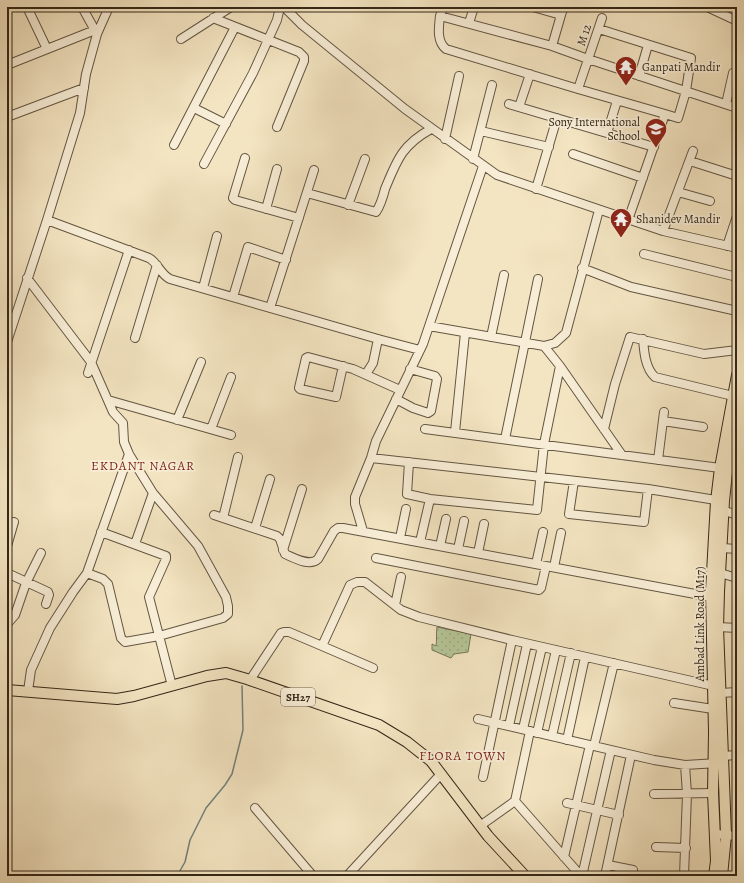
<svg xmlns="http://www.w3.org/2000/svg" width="744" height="883" viewBox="0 0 744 883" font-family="Alegreya,serif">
	<defs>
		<pattern id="park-dots" width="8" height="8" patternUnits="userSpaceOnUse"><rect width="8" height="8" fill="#b6c698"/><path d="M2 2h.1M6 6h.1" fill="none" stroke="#9daa82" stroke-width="1.8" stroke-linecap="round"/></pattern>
	</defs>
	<rect width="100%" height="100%" fill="#f4e5c2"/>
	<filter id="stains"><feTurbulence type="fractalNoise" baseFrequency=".005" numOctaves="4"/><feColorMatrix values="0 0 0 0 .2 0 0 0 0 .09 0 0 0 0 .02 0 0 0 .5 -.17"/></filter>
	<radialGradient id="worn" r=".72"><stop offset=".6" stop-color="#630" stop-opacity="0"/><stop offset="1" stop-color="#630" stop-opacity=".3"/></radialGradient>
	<!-- park -->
	<path fill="url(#park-dots)" stroke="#747658" d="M437,627L471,634L468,652L454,654L451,658L432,650V644L436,646C437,640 436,634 437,627Z"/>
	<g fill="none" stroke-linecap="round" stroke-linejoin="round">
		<!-- stream -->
		<path stroke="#74817b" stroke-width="1.5" d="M177,876L185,862L190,840L206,808L225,785L232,774L243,730L242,686"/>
		<!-- minor casing -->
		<g stroke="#635642" stroke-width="10">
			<path id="minor" d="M27,7L47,49
				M284,7L302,25L405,109L497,175L663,231L737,248
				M533,7L561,15L552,46
				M707,7L737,21
				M440,16L443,7
				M560,17L564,7
				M213,18L299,52L304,57V61L277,127
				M469,23L474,7
				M599,29L691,58L686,91L678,118L665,114
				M97,34L109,7
				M181,39L231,7
				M7,65L95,30
				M639,76L648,45
				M578,89L602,18
				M509,104L654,147
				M726,104L733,73
				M519,107L530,74
				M194,108L226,124
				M7,117L84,88
				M481,131L549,147
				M607,133L617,101
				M445,139L459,76
				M174,145L235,27
				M573,154L643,178
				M245,158L233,198L235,200L299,218
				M473,159L492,85
				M690,161L737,176
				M204,164L253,73L277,20L280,7
				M536,189L557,118
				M678,192L710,201
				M307,193L376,212C380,206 383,197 385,189C397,160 402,145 431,129
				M348,205L365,159
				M266,209L277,169
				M47,220L149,258C158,263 160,274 170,279L378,339L420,350
				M628,220L665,114L578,89L446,49C436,41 439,26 440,16L552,46L588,59L737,108
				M663,231L693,151
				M727,246L737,216
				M644,254L737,277
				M582,268L631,287L737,311
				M27,278L91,362L113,412L123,423L124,442L129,454L153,493L198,546L226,597L228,606V614L223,618L159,636L125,642L121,638L108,584L103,579L87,573
				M203,288L217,236
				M233,297L248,247L286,260
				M270,308L314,170
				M429,326L544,346L560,366
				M491,337L504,275
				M135,338L157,265
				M643,339C644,351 645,368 655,377L737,397
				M7,342L47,220L80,113L86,74L97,34L82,7
				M544,346L555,343L566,333L599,210
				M343,366L336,397L300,389L299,388L306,358L308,357L353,369L400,390
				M88,373L129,250
				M366,374L373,363L378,339
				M396,399L413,408L428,413L431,411L437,379L435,376L410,369
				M108,400L231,435
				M177,420L201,362
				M663,421L703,427
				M211,429L231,377
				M425,429L720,468
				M604,429L615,384L630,337L704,354L737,350
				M455,432L465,333
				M505,439L538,279
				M371,458L648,489L722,501
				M658,460L664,412
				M409,462L407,494L430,499L537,510L544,444L560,366L622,455
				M574,481L569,514L644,522L648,489
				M719,509L737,515
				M214,515L277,536L280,539L285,554C294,558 310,567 318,559L334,531L338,528H343L711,597
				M223,518L238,457
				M255,528L270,479
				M363,531L355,504V497L371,458L376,441L423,344L483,166
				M101,532L166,556V559L149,597L172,686
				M400,538L406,509
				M420,542L430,499
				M135,544L153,493
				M7,546L14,522
				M440,546L446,519
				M722,548L737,549
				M458,549L464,521
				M283,550L302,489
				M478,553L484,524
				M376,558L539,590L541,588L546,566
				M536,564L543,532
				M554,567L561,533
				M7,573L48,592L49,595L46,604
				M720,573L737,578
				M395,605L401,577
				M7,624L15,615L26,583L41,553
				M718,627L737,628
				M322,646L373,668
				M250,680L281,633L284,632H289L322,646L350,585L357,582H365L401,610L419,617L512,640L718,687
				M28,691L31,670L50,628L73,592L87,573L129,454
				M721,693L737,692
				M674,703L713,709
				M478,719L654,760L685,765L718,763
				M509,726L527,644
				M523,729L542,647
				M537,733L556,650
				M552,736L571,653
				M567,740L585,657
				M594,746L614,663
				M722,756L737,755
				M483,777L512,640
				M654,794L713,793
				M515,801L530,731
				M567,803L619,815
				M255,808L313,876
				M480,826L515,801L581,876
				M715,834L737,836
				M656,847L686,848
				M564,857L590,745
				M608,865L633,870
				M347,876L441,774
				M582,876L611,750
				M605,876L631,755
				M684,876L687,794L685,765"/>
		</g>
		<!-- major casing -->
		<g stroke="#332717" stroke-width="12">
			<path id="major" d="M7,690L117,699L134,696L207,676L226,673L247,679L379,725L407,742L431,761L488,836L525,876
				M714,876L716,861L713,793L714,732L711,591L716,501L720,468L737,375
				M722,876L726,835L718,627L719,592L724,501L727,472L737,412"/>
		</g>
		<!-- minor -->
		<use href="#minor" stroke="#f8eed7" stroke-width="8"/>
		<!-- major -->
		<use href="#major" stroke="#f4e5c2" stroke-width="10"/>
	</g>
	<!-- icons -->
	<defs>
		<g id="temple-pin" transform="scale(1.15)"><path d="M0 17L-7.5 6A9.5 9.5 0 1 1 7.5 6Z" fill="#8f2418" stroke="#f8eed7"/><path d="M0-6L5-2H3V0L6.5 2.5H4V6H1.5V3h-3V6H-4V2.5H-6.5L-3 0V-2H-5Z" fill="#fff"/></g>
		<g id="school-pin" transform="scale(1.15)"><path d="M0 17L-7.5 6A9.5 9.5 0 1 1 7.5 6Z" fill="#8f2418" stroke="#f8eed7"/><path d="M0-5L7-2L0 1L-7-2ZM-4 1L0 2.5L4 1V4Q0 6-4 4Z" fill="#fff"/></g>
	</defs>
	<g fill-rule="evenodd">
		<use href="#temple-pin" x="626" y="67"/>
		<use href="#school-pin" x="656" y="129"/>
		<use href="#temple-pin" x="621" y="219"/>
	</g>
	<g text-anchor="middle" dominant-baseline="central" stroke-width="3.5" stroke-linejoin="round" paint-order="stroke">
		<!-- shield labels -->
		<rect fill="#f8eed7" stroke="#6e6351" stroke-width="1" x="281" y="688" width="34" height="18" rx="3"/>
		<g font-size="11" font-weight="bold" fill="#332717">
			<text x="298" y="697">SH27</text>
		</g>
		<!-- street labels -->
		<g font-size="12" fill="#332717" stroke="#f8eed7">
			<text transform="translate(584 35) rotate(-71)">M 12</text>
			<text transform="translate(700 624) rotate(-90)">Ambad Link Road (M17)</text>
		</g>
		<!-- poi labels -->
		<g font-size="12" fill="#332717" stroke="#f8eed7" text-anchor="start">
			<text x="642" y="67">Ganpati Mandir</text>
			<text x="640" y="122" text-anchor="end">Sony International<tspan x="640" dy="14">School</tspan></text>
			<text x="636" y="219">Shanidev Mandir</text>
		</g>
		<!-- neighbourhood labels -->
		<g font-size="13" letter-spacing="1" fill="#7a1f14" stroke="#f8eed7">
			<text x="143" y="465">EKDANT NAGAR</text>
			<text x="463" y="755">FLORA TOWN</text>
		</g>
	</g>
	<!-- margin -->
	<rect width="744" height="883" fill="none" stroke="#f4e5c2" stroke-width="24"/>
	<rect x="8" y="8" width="728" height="867" fill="none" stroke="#332717" stroke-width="2"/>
	<rect x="12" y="12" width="720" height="859" fill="none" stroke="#332717"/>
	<rect width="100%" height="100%" filter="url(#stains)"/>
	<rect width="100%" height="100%" fill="url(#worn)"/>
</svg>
